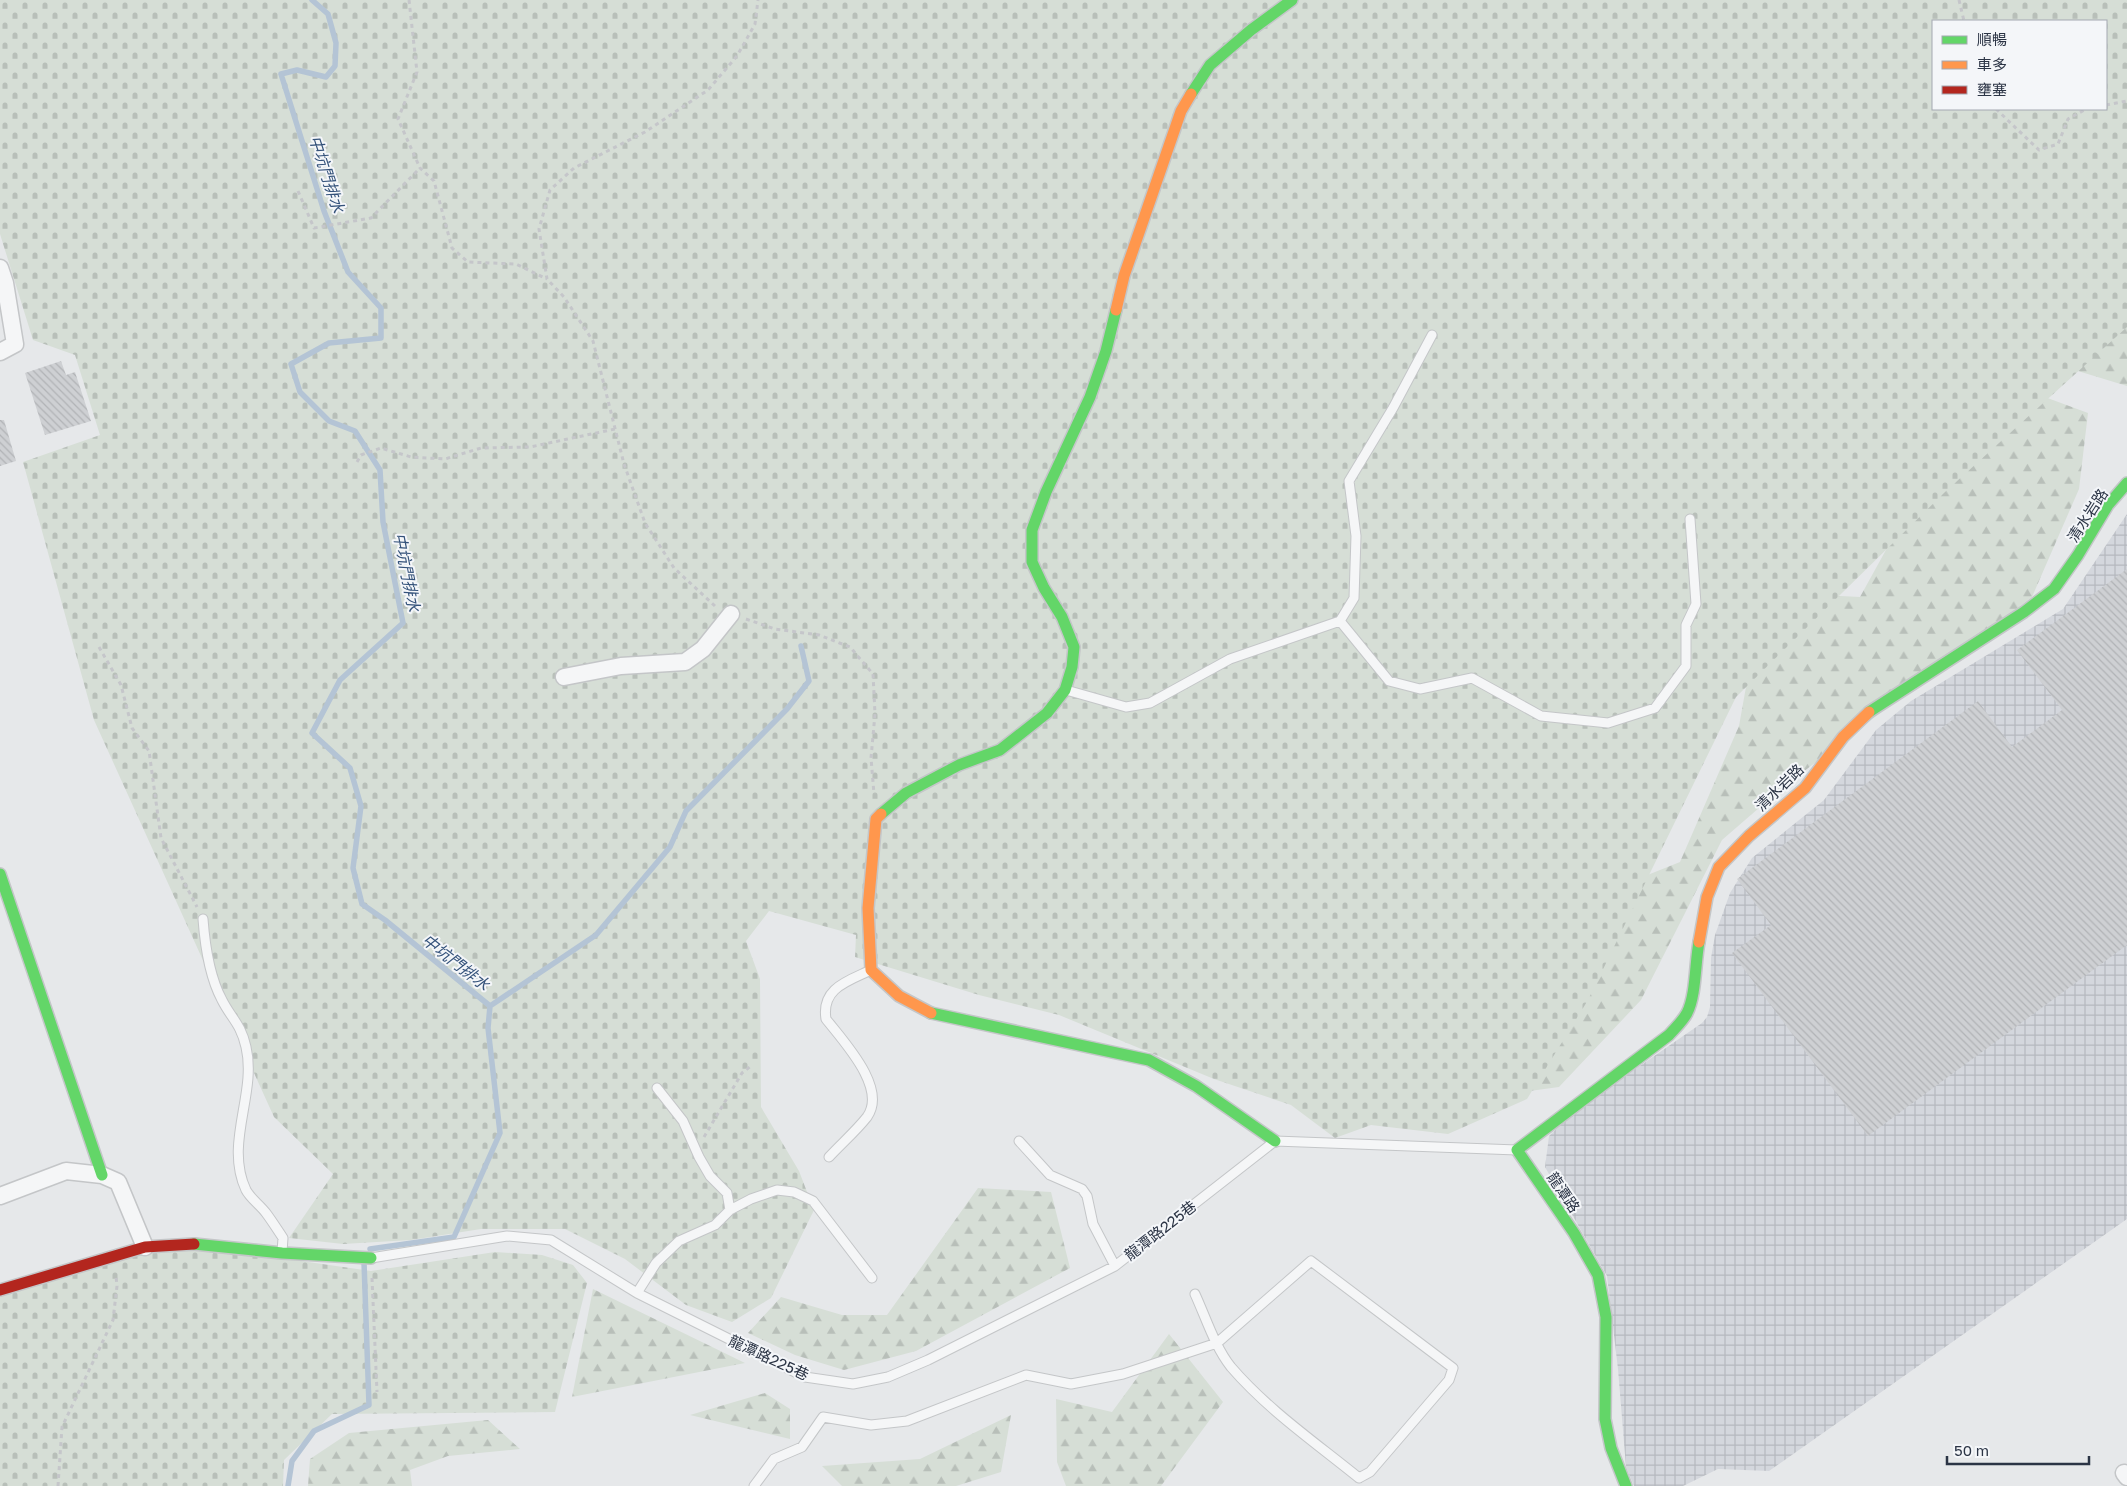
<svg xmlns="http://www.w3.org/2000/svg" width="2127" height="1486" viewBox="0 0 2127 1486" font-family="'Golos Text','Noto Sans TC',sans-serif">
	<defs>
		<pattern id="industrial-grid" width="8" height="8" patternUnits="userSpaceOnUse" patternTransform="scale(1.25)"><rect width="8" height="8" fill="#d4d7dd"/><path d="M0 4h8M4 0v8" fill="none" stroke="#b6b9bf"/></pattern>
		<pattern id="forest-firs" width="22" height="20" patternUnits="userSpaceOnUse" patternTransform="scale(1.25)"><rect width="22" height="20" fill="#d6ded6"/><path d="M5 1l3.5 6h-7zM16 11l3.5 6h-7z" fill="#b8bfb9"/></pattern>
		<pattern id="cemetery-stones" width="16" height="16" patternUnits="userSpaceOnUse" patternTransform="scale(1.25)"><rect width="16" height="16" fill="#d6ded6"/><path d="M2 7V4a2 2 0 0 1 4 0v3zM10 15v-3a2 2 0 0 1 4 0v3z" fill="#b8bfb9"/></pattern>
		<pattern id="building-back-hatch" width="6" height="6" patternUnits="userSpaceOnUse" patternTransform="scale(1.25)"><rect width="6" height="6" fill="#ced0d3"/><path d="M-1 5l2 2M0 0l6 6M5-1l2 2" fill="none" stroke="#b1b3b6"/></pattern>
	</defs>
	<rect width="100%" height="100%" fill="#e6e8ea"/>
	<!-- industrial -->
	<path fill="url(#industrial-grid)" d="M2127,514V1219L1769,1471L1718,1469L1683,1486H1634L1626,1467L1618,1369L1607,1276L1545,1167L1549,1136L1576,1110L1702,1023L1707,1017L1710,1007L1711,958L1715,935L1730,893L1752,858L1824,800L1876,730L1911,701L2063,609Z"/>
	<!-- forest -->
	<path fill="url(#forest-firs)" d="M2127,274V386L1996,346Z
		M1983,374L2088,413L2079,489L2032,597L1782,788L1722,840L1641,1000L1559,1087L1417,1106L1590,898L1680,862L1739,726L1763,592L1860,597Z
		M978,1188L1051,1192L1070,1268L916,1351L844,1370L795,1355L748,1333L781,1297L842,1315H887Z
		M593,1289L745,1363L572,1397Z
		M1169,1334L1223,1402L1161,1486H1066L1057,1462L1056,1399L1112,1412Z
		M765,1393L790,1409V1439L690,1415Z
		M1011,1415L1001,1472L956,1486H842L822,1466L920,1459Z
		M488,1420L520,1449L448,1456L410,1470L412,1486H308L310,1459L349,1433Z"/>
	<!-- cemetery -->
	<path fill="url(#cemetery-stones)" fill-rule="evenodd" d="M0,0H2127V327L1945,492L1736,697L1588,1000L1527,1099L1448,1134L1371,1125L1335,1138L1291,1105L1214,1079L1059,1015L979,995L855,957L856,935L769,911L746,941L760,979L761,1107L799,1171L814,1210L771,1298L732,1322L686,1305L625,1259L565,1229H481L411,1240L343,1244L289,1238L333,1174L274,1117L94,720L23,462L100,435L75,355L33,340L0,234ZM1933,21H2106V109H1933Z
		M175,1243L371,1271L495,1252L542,1255L573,1265L587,1283L555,1412L332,1414L284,1460L283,1486H0V1290Z"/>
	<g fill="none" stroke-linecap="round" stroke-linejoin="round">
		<!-- stream -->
		<path stroke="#b4c4d5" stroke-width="5.5" d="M312,0L328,14L336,43L335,66L326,77L297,70L281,74L324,211L348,272L381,308V338L329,343L291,364L300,392L329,421L355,431L380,470L383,522L403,623L340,680L312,733L350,768L361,806L353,868L362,904L385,920L490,1006L488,1028L500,1133L454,1237L370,1249
			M490,1006L596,935L670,847L686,811L787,709L809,681L801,646
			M288,1486L292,1461L314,1431L369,1405L364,1262"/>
	</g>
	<!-- building -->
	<path fill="url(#building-back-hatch)" d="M61,361L66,375L75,372L91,421L45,435L25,373Z
		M0,420H4L16,461L0,466Z
		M2127,569V945L1868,1136L1732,953L1771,925L1737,879L1978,701L2012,747L2062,710L2017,650Z"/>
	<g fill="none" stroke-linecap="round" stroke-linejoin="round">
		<!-- lane casing -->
		<g stroke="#c4c6c8" stroke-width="11">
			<path id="lane" d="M1340,621L1389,681L1420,689L1472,678L1541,716L1608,723L1655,708L1686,666V625L1696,604L1690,519
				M1066,690L1126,707L1150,703L1230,659L1340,621L1354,598L1356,536L1349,481L1393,408L1432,335
				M203,919C205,946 209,976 222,1000C231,1018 241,1024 246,1047C257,1094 224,1143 246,1190C250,1198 260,1205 266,1213C272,1221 277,1229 283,1238L282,1252
				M1019,1141L1050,1175L1082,1189L1087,1196L1093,1224L1115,1266
				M829,1157C841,1144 856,1131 867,1117C888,1088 843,1041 826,1019C821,988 848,981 871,970
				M730,1210L751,1199L777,1190L794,1192L813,1201L872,1278
				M371,1258L507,1236L551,1240L637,1293L805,1377L853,1384L888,1377L928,1360L1115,1266L1275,1141L1517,1150
				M637,1293L656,1263L679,1241L715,1225L730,1210L727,1193L710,1176L699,1157L683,1121L657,1088
				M1195,1294C1206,1318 1215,1347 1231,1367C1268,1410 1316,1443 1359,1478
				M754,1486L774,1459L802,1447L823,1417L871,1425L907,1421L1026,1375L1071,1384L1123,1374L1217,1343L1311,1261L1453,1368L1449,1380L1370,1472L1359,1478"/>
		</g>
		<!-- street casing -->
		<g stroke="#c4c6c8" stroke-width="19">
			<path id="street" d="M0,268L5,283L15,344L0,352
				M564,677L621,666L685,662L703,649L731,614
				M0,1196L66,1171L102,1175L118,1182L145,1247
				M2124,1473L2127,1477"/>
		</g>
		<!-- fast casing -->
		<g stroke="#c4c6c8" stroke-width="14">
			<path id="fast" d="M1191,94L1210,65L1251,30L1292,0
				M1869,712L2024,612L2054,589L2078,555L2108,505L2127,483
				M881,814L906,793L959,765L1000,750L1047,713L1065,690L1072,667L1074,647L1062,617L1044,588L1032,562V530L1046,492L1090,397L1106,351L1116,310
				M0,874L102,1175
				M931,1013L1149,1060L1196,1086L1275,1141
				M194,1244L282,1253L371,1258
				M1626,1486L1611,1448L1605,1419L1606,1317L1598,1275L1574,1233L1517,1150L1669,1035C1675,1028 1683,1021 1687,1013C1696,996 1695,963 1699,942"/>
		</g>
		<!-- slow casing -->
		<g stroke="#c4c6c8" stroke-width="14">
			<path id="slow" d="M1116,310L1124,276L1181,111L1191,94
				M881,814L876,819L868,908L871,970L899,996L931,1013
				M1699,942L1707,897L1719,867L1749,836L1805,788L1843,737L1869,712"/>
		</g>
		<!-- jam casing -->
		<g stroke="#c4c6c8" stroke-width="14">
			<path id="jam" d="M0,1290L145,1247L194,1244"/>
		</g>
		<!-- path -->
		<path stroke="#c5c6ca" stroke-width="3" stroke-dasharray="4 4" stroke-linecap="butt" d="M409,0L417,72L398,119L420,168L434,181L452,248L468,262L516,264L547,279
			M1959,0L1964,21
			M2106,105L2127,101
			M1996,109L2039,150L2058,144L2068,119L2086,109
			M298,191L314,228L371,218L420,168
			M357,462L361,455L381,448L411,457L445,459L481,448L530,447L615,429
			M715,606L674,568L645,523L624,464L593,341L564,297L547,279L539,229L550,190L574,168L645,132L708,90L737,56L755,24L758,0
			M746,619L775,629L819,635L850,647L873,674L875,714L871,758L874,794
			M99,647L121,685L132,728L149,751L161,838L197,907
			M704,1137L742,1073L751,1066
			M372,1278L377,1392
			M58,1486L62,1427L113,1320L117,1286L116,1276"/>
		<!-- lane -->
		<use href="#lane" stroke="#f5f6f7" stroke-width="9"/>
		<!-- street -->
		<use href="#street" stroke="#f5f6f7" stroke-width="16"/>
		<!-- fast -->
		<use href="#fast" stroke="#63d668" stroke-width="11"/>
		<!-- slow -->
		<use href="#slow" stroke="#ff974d" stroke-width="11"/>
		<!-- jam -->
		<use href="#jam" stroke="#b3261e" stroke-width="11"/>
	</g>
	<g text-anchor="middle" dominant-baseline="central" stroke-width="4" stroke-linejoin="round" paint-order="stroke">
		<!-- street labels -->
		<g font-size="15" fill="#2b3445" stroke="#f4f6f9">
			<text transform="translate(2087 515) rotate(-57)">清水岩路</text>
			<text transform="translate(1779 787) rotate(-44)">清水岩路</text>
			<text transform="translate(1564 1192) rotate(56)">龍潭路</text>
			<text transform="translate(1160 1230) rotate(-38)">龍潭路225巷</text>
			<text transform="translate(769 1357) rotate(25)">龍潭路225巷</text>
		</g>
		<!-- water labels -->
		<g font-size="16" font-style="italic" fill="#34527a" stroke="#f4f6f9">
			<text transform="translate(327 174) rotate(72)">中坑門排水</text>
			<text transform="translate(407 572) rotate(79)">中坑門排水</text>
			<text transform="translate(456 962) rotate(38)">中坑門排水</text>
		</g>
	</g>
	<!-- legend -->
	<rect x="1932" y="20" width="175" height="90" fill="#f4f6f9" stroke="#a4a8b1"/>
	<rect x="1942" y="36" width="25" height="8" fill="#63d668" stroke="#a4a8b1"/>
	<text x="1977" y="45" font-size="15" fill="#2b3445">順暢</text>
	<rect x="1942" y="61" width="25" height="8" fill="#ff974d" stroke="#a4a8b1"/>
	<text x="1977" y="70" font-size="15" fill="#2b3445">車多</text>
	<rect x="1942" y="86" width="25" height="8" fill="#b3261e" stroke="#a4a8b1"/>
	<text x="1977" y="95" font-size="15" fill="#2b3445">壅塞</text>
	<!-- scale -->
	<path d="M1947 1456v8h142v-8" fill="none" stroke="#2b3445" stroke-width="2.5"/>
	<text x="1954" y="1456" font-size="15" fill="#2b3445" stroke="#f4f6f9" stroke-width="4" paint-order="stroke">50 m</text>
</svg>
